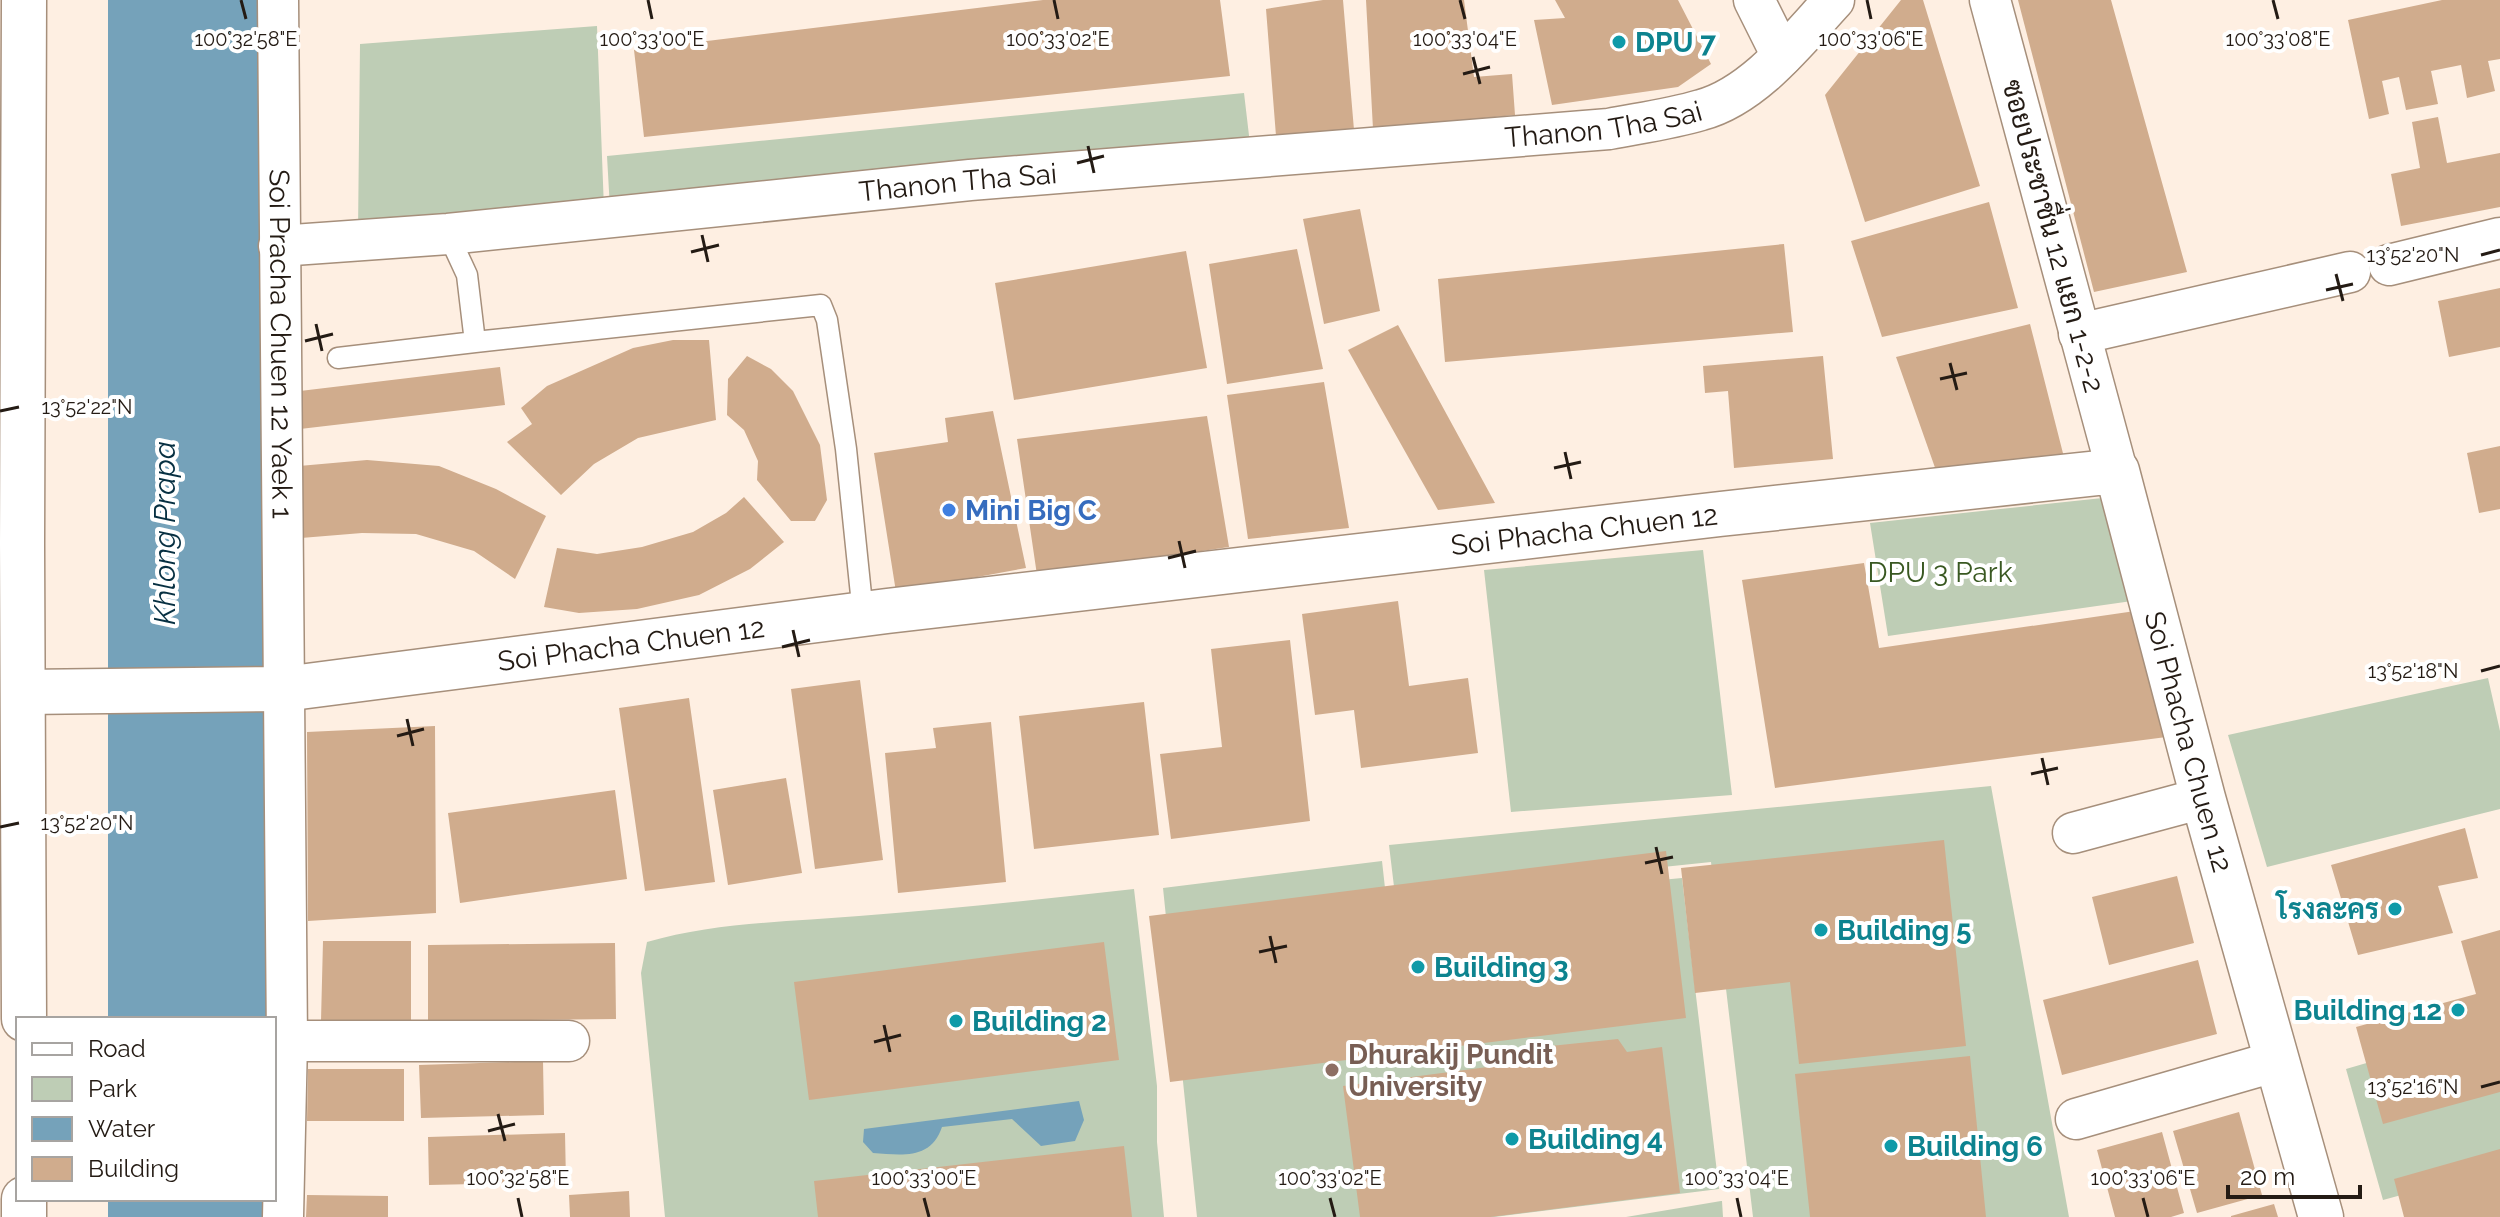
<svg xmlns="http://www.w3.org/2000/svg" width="2500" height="1217" viewBox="0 0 2500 1217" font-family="Raleway,Sarabun,sans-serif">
	<rect width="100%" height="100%" fill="#feefe2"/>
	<!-- green -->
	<path fill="#becdb5" d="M597,26L604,209L358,232L360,44Z
		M1244,93L1250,144L610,209L607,156Z
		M2112,497L2139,600L1888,636L1870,523Z
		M1703,550L1732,795L1511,812L1484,570Z
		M2488,678L2500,731V809L2267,867L2228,735Z
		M1991,786L2069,1217H1753L1711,862L1395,895L1389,845Z
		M1382,861L1387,906L1682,878L1719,1189L1494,1217H1197L1163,888Z
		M1134,889L1157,1086V1142L1164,1217H665L641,973L647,942C715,922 789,922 859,916C951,909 1042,899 1134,889Z
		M2500,1024V1168L2383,1200L2346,1069Z
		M1722,1201L1723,1217H1626L1721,1201Z"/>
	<!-- water -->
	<path fill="#75a2ba" d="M108,0H267V1019H108Z
		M1079,1101L1084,1120L1075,1141L1041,1146L1012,1119L942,1127C931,1160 902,1155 873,1153L863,1142L864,1129Z
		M108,1199H267V1217H108Z"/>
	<!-- building -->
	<path fill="#d0ac8d" d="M1043,0H1220L1230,76L644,137L634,50Z
		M1323,0H1343L1354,130L1276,136L1266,9Z
		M1366,0H1464L1474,77L1512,74L1515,115L1373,129Z
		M1555,0H1678L1711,64L1678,87L1552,105L1534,20L1565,18Z
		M1901,0H1923L1980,186L1865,222L1825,95Z
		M2018,0H2111L2187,272L2094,292Z
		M2442,0H2500V59L2488,61L2495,91L2467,98L2461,65L2431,71L2438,104L2406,110L2399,77L2382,81L2389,114L2369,119L2348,20Z
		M2438,117L2447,163L2500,153V207L2401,226L2391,174L2420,168L2412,122Z
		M1989,202L2018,308L1882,337L1851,241Z
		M1360,209L1380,311L1324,324L1303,219Z
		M1784,244L1793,332L1445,362L1438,279Z
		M1297,249L1323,369L1227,384L1209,264Z
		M1186,251L1207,368L1014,400L995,283Z
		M2500,288V347L2449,357L2438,301Z
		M2030,324L2067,469L1939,479L1896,357Z
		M1398,325L1495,503L1438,510L1348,350Z
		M673,340H709L716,420L638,438L594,464L561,495L507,442L532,424L521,408L547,386L633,348Z
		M747,356L771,369L793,391L820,445L827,500L815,521H791L757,480L758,461L744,430L727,415L728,379Z
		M1823,356L1833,459L1734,468L1728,391L1705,393L1703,366Z
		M500,367L505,405L300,429V391Z
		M1324,382L1349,528L1248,539L1227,395Z
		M993,411L1026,568L896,592L874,453L948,442L945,418Z
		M1207,416L1229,547L1037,575L1017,439Z
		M2500,446V509L2479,513L2467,453Z
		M367,460L439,466L496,489L546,516L515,579L474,551L416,534L362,533L301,538L299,466Z
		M744,497L784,542L750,569L699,595L637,609L579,613L544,607L557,548L597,554L642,547L693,532L726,513Z
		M1864,563L1879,648L2142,610L2174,736L1775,788L1742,580Z
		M1398,601L1409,686L1468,678L1478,753L1361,768L1354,710L1315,715L1302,614Z
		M1290,640L1310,821L1171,839L1160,754L1222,747L1211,649Z
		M860,680L883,860L815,869L791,689Z
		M689,698L715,882L645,891L619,708Z
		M1144,702L1159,835L1034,849L1019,716Z
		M991,722L1006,882L898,893L885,753L936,748L933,728Z
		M435,726L436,913L308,921L307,732Z
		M786,778L802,873L728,885L713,790Z
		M615,790L627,879L460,903L448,813Z
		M2465,828L2478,878L2438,886L2453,933L2358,955L2331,865Z
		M1944,840L1966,1046L1799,1064L1790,982L1695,993L1681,868Z
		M1666,851L1686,1018L1170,1082L1149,916Z
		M2177,876L2194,943L2109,965L2092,897Z
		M2500,930V1092L2383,1124L2356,1027L2476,994L2461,941Z
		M323,941H411V1021H321Z
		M1104,942L1119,1060L809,1100L794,982Z
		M615,943L616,1019L428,1021V945Z
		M2198,960L2217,1034L2062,1075L2043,1000Z
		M1618,1039L1627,1052L1662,1047L1680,1193L1490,1217H1360L1343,1086L1518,1063L1522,1049Z
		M1970,1056L1986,1217H1810L1795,1074Z
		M543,1061L544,1115L421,1118L419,1065Z
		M308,1069H404V1121H307Z
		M2239,1112L2262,1195L2197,1213L2173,1131Z
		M2162,1132L2184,1213L2171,1217H2115L2097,1150Z
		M565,1133L566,1182L429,1185L428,1137Z
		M1124,1146L1132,1217H818L814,1181Z
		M2500,1149V1217H2404L2394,1179Z
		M629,1191L630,1217H570L569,1195Z
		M307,1195L388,1196V1217H306Z
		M2274,1204L2278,1217H2231V1216Z"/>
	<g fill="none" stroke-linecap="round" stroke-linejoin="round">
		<!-- service casing -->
		<g stroke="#a68f7b" stroke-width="23">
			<path id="service" d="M448,234L467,275L475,342L821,305L827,320L846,449L863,614
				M338,358L475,342"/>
		</g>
		<!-- minor casing -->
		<g stroke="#a68f7b" stroke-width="43">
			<g id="minor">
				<path id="s1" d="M278,0L287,1041L283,1217"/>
				<path d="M1754,0L1782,56"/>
				<path d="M1990,0L2117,471"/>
				<path id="s2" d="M279,246L448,234L970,180L1609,129C1640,123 1671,119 1701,110C1754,96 1798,39 1834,0"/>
				<path d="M2389,265L2500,238"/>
				<path d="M2079,334L2350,272"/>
				<path d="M2073,833L2203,798"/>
				<path d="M287,1041H569"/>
				<path d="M2076,1119L2277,1061"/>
			</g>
		</g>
		<!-- secondary casing -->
		<g stroke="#a68f7b" stroke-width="47">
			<g id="secondary">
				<path id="s3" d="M24,692L284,689L887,611L1720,514L2117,471L2203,798L2321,1217"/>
				<path d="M24,1019L22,544L24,0"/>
				<path d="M24,1217V1199"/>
			</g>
		</g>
		<!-- service -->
		<use href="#service" stroke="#fff" stroke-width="20"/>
		<!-- minor -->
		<use href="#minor" stroke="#fff" stroke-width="40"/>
		<!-- secondary -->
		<use href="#secondary" stroke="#fff" stroke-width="44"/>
	</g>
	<!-- ticks -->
	<path fill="none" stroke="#241b14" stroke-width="3" d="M241,0L246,19M648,0L652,19M1054,0L1058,19M1460,0L1465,19M1867,0L1871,19M2273,0L2278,19M1473,57L1480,84M1463,74L1490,67M1088,146L1094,173M1077,163L1104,156M702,235L708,262M691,252L719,245M2481,255L2500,250M2336,274L2343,301M2326,290L2353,284M316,324L322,351M305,341L333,334M1950,363L1957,390M1940,379L1967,373M0,411L19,407M1565,452L1571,479M1554,468L1581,462M1179,541L1185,568M1168,558L1196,551M793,630L799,657M782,647L810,640M2481,671L2500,666M407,719L413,746M397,736L424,729M2042,758L2048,785M2031,774L2058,768M0,827L19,823M1656,847L1662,874M1645,863L1673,857M1270,936L1276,963M1259,952L1287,946M884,1025L890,1052M874,1042L901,1035M2481,1087L2500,1082M498,1114L505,1141M488,1131L515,1124M518,1198L522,1217M924,1198L929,1217M1330,1198L1335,1217M1737,1198L1741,1217M2143,1198L2148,1217"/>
	<!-- markers -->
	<g fill="#0f9aa8" stroke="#fff" stroke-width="3">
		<circle cx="1619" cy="42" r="8"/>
		<circle cx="2395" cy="909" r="8"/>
		<circle cx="1821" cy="930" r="8"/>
		<circle cx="1418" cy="967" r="8"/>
		<circle cx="2458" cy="1010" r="8"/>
		<circle cx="956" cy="1021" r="8"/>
		<circle cx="1512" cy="1139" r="8"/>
		<circle cx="1891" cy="1146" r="8"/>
	</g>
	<circle fill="#3f7fe0" stroke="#fff" stroke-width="3" cx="949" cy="510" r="8"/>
	<circle fill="#8d6e63" stroke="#fff" stroke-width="3" cx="1332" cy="1070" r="8"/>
	<g text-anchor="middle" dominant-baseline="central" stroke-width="8" stroke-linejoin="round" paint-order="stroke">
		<!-- culture labels -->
		<g font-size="28" font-weight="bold" fill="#0d838f" stroke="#fff" text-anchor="start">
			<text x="1635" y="42">DPU 7</text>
			<text x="2379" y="909" text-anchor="end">โรงละคร</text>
			<text x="1837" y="930">Building 5</text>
			<text x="1434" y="967">Building 3</text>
			<text x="2442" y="1010" text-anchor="end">Building 12</text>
			<text x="972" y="1021">Building 2</text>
			<text x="1528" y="1139">Building 4</text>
			<text x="1907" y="1146">Building 6</text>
		</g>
		<!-- street labels -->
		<g font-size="28" fill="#241b14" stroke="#fff">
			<text stroke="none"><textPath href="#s2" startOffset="1330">Thanon Tha Sai</textPath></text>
			<text stroke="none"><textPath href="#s2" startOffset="682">Thanon Tha Sai</textPath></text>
			<text transform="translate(2053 236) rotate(75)">ซอยประชาชื่น 12 แยก 1-2-2</text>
			<text stroke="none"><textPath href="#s1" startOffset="344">Soi Pracha Chuen 12 Yaek 1</textPath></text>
			<text stroke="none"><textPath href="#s3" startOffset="1570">Soi Phacha Chuen 12</textPath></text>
			<text stroke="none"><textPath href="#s3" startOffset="610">Soi Phacha Chuen 12</textPath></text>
			<text stroke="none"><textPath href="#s3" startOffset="2386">Soi Phacha Chuen 12</textPath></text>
		</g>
		<!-- shop labels -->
		<g font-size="28" font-weight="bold" fill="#366cbe" stroke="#fff" text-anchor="start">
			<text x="965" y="510">Mini Big C</text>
		</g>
		<!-- park labels -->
		<g font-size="28" fill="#395821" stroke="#fff">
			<text x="1940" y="572">DPU 3 Park</text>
		</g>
		<!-- education labels -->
		<g font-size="28" font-weight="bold" fill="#785e54" stroke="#fff" text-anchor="start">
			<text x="1348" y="1054">Dhurakij Pundit<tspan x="1348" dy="32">University</tspan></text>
		</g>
		<!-- water labels -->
		<g font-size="30" font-style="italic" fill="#073042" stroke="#fff">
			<text transform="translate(164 533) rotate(-90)">Khlong Prapa</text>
		</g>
	</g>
	<g font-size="20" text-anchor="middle" fill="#241b14" stroke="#fff" stroke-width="8" stroke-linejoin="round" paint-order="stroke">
		<text x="246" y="46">100°32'58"E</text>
		<text x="652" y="46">100°33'00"E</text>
		<text x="1058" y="46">100°33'02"E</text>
		<text x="1465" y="46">100°33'04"E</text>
		<text x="1871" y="46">100°33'06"E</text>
		<text x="2278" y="46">100°33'08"E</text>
		<text x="2413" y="262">13°52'20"N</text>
		<text x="87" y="414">13°52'22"N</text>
		<text x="2413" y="678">13°52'18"N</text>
		<text x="87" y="830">13°52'20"N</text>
		<text x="2413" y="1094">13°52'16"N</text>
		<text x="518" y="1185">100°32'58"E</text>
		<text x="924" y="1185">100°33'00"E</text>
		<text x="1330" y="1185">100°33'02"E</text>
		<text x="1737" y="1185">100°33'04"E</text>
		<text x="2143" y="1185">100°33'06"E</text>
	</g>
	<!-- legend -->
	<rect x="16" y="1017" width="260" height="184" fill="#ffffff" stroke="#a7a4a1" stroke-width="2"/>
	<rect x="32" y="1043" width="40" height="12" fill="#ffffff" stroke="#a7a4a1" stroke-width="2"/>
	<text x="88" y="1057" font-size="24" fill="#241b14">Road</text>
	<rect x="32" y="1077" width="40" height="24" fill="#becdb5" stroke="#a7a4a1" stroke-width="2"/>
	<text x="88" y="1097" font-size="24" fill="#241b14">Park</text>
	<rect x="32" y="1117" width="40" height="24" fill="#75a2ba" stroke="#a7a4a1" stroke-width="2"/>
	<text x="88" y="1137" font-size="24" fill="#241b14">Water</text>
	<rect x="32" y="1157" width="40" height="24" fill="#d0ac8d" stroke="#a7a4a1" stroke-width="2"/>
	<text x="88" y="1177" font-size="24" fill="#241b14">Building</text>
	<!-- scale -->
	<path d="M2228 1185v12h132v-12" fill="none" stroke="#241b14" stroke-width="4"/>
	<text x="2240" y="1185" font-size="24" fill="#241b14" stroke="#ffffff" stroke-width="6" paint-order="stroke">20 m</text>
</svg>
